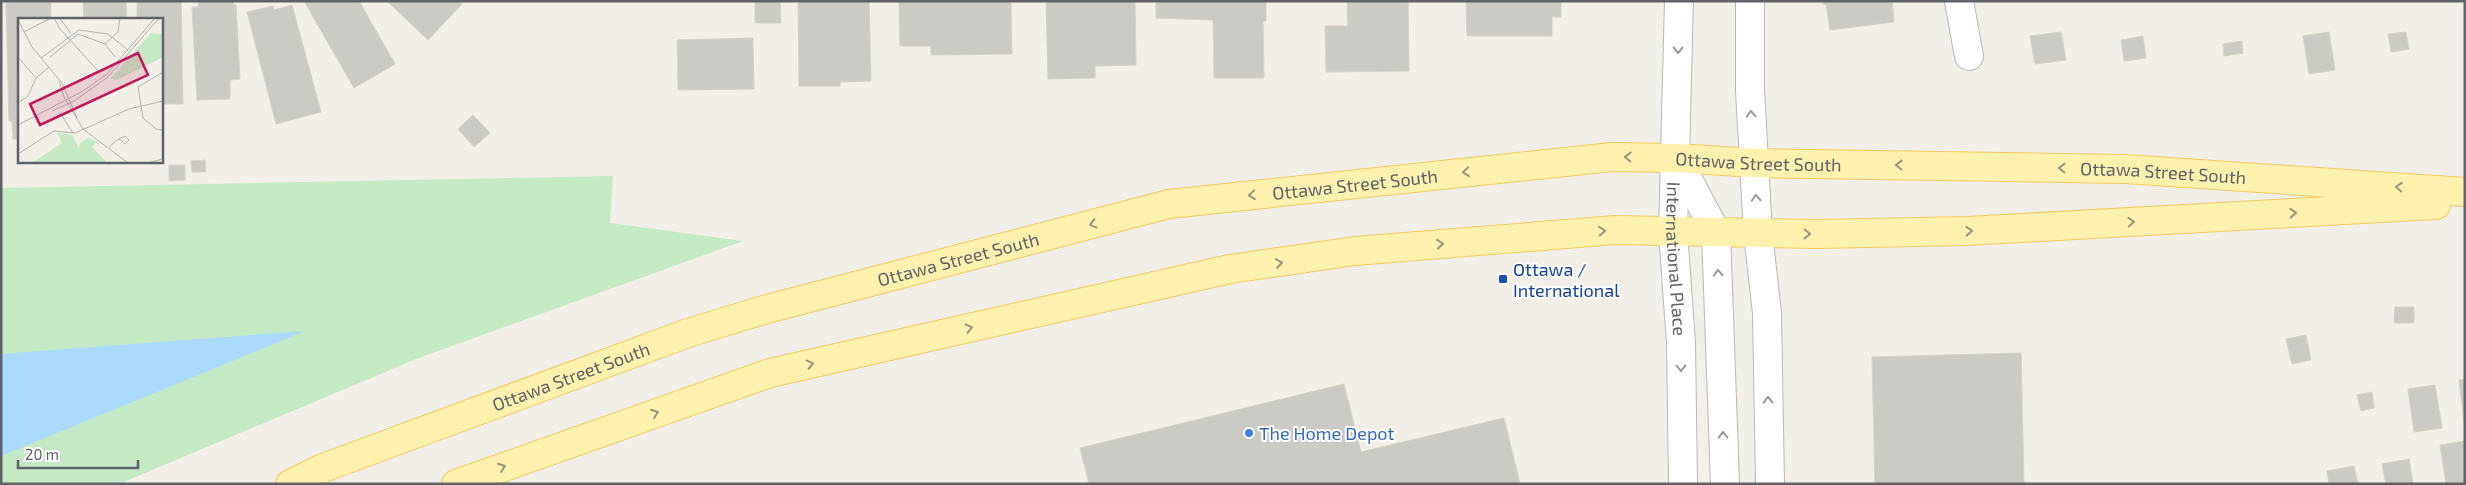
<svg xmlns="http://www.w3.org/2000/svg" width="2466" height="485" viewBox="0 0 2466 485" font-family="'Exo 2',sans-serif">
	<rect width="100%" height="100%" fill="#f1efe8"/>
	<!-- green -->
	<path fill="#c5e8c5" d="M613,176L610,223L743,241L416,359L119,484H1V188Z"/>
	<!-- water -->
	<path fill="#aadaff" d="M305,331L1,456V354Z"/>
	<!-- building -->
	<path fill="#cccac5" stroke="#d6d1c6" d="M83,1H126L127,19H84Z
		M137,1H181L183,104H161V19H137Z
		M198,1H233V5H236L240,79L230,80V99L197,100L192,7H199Z
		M304,1H359L395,64L354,88Z
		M387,1H458L462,4L428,40Z
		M755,1H780L781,23H755Z
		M798,1H869L871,81L840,82V86H799Z
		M899,1H1011L1012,54L931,55V46H900Z
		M1046,1H1135L1136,65L1095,66V78L1048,79Z
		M1156,1H1266V21H1263L1264,78H1214L1213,20L1156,18Z
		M1347,1H1408L1409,71L1326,72L1325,26H1348Z
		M1466,1H1561V17H1552V36H1467Z
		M1823,1H1892L1894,22L1830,30L1826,4L1824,5Z
		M51,2V19H19V139H13L12,121H9L6,3Z
		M292,5L321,112L276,124L247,12L273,6L274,10Z
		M2061,32L2066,60L2035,64L2030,36Z
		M2329,32L2335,70L2309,74L2303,36Z
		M2406,32L2409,49L2391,52L2388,34Z
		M2143,36L2146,58L2124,61L2121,40Z
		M753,38L754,89L678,90L677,40Z
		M2242,41L2243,53L2224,56L2223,44Z
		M473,115L490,133L474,147L458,129Z
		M205,160L206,172H192L191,161Z
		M169,165H185V180L169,181Z
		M2395,307H2414V323H2394Z
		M2306,335L2311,360L2292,364L2286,339Z
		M2021,353L2024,484H1875L1872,357Z
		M2465,379V423H2464L2459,380Z
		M1344,384L1361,452L1504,418L1520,484H1089L1080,448Z
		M2435,385L2442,428L2414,432L2408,389Z
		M2372,392L2374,408L2361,411L2357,395Z
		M2465,441V484H2446L2440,445Z
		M2409,459L2413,484H2386L2382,464Z
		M2354,466L2358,484H2329L2327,471Z"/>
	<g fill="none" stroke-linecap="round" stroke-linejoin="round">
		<!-- minor casing -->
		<g stroke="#b5b8bc" stroke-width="30">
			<g id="minor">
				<path id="s1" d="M1679,1L1673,232L1681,343L1683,484"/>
				<path d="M1750,1V90L1758,234L1767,313L1770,484"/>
				<path d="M1959,1L1969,56"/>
				<path d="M1677,159L1716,232L1725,484"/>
			</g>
		</g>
		<!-- major casing -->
		<g stroke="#f2c960" stroke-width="30">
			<g id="major">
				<path id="s2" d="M290,484L323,468L688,333L767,309L1169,204L1612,157L1677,158L1754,163L2126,169L2465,192"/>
				<path d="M456,484L770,373L1230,269L1355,251L1615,230L1816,234L1967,231L2436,205"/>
			</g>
		</g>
		<!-- minor -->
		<use href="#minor" stroke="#fff" stroke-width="28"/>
		<!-- major -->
		<use href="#major" stroke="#fff2af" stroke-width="28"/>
	</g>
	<!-- one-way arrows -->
	<defs><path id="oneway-chevron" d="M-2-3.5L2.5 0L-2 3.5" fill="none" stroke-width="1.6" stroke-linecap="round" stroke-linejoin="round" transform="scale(1.25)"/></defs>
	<g stroke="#979a9d">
		<use href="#oneway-chevron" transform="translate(1678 50) rotate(91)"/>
		<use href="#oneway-chevron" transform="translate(1751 114) rotate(-93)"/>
		<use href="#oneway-chevron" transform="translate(1756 198) rotate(-93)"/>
		<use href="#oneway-chevron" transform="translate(1718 273) rotate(-93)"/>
		<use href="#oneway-chevron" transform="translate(1681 368) rotate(89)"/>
		<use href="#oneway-chevron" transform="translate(1768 400) rotate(-91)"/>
		<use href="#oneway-chevron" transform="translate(1723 435) rotate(-92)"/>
	</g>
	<g stroke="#979581">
		<use href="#oneway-chevron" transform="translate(1628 157) rotate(-179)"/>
		<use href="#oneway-chevron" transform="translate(1899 165) rotate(-179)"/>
		<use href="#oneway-chevron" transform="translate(2062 168) rotate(-179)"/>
		<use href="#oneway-chevron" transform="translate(1466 172) rotate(174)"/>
		<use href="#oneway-chevron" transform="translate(2399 187) rotate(-176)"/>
		<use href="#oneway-chevron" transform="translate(1252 195) rotate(174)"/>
		<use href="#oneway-chevron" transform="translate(2293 213) rotate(-3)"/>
		<use href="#oneway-chevron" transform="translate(2131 222) rotate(-3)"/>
		<use href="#oneway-chevron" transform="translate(1093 224) rotate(165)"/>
		<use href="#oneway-chevron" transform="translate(1602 231) rotate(-5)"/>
		<use href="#oneway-chevron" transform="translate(1969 231) rotate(-3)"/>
		<use href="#oneway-chevron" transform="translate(1807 234) rotate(1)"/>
		<use href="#oneway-chevron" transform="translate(1440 244) rotate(-5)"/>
		<use href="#oneway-chevron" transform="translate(1279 263) rotate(-8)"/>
		<use href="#oneway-chevron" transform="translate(969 328) rotate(-13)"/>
		<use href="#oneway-chevron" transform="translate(810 364) rotate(-13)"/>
		<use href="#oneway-chevron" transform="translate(655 413) rotate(-20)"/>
		<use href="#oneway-chevron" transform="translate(502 467) rotate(-20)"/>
	</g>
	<!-- markers -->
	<rect fill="#1a4fb4" stroke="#fff" stroke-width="2" x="1498" y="274" width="10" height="10" rx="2.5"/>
	<circle fill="#3f7fe0" stroke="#fff" stroke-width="2" cx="1249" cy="433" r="5"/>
	<g text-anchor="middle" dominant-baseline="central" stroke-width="4" stroke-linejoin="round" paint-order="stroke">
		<!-- street labels -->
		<g font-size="18" fill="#5f6368" stroke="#fff">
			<text stroke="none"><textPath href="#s2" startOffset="1516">Ottawa Street South</textPath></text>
			<text stroke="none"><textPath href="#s2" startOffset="1921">Ottawa Street South</textPath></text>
			<text stroke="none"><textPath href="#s2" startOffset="1111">Ottawa Street South</textPath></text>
			<text stroke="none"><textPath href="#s1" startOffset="258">International Place</textPath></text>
			<text stroke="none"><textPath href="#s2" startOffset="706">Ottawa Street South</textPath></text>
			<text stroke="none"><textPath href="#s2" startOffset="301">Ottawa Street South</textPath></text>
		</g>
		<!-- transit labels -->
		<g font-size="18" fill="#164399" stroke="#fff" text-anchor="start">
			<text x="1513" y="269">Ottawa /<tspan x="1513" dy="21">International</tspan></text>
		</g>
		<!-- shop labels -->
		<g font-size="18" fill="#366cbe" stroke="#fff" text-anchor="start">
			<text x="1259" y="433">The Home Depot</text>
		</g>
	</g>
	<!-- overview -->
	<g transform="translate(18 18)">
		<rect width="145" height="145" fill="#f1efe8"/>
		<path d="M133,15L145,16V39L99,62L92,61ZM39,115L54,117L61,130L62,125L70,120L79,123L74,129L89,145H14L44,125Z" fill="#c5e8c5"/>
		<path fill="none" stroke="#b3b3b1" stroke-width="1" d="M36,0L42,11L80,53M42,0L53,16M0,2L14,29L44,65L59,100M6,14L33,0M87,26L100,14L102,0M0,39L18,60M32,39L60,16L87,26L97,39M23,40L61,12L90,16L110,32M145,54L120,69L125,100L138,111L145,112M41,63L46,79L65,111L110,145M0,85L10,78L18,60L31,49M34,93L56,83L90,59L141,0M42,95L55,115M0,107L65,73L89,56L137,0M91,129L99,122L107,118L111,122L107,126L101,121M0,136L36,113L57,115L111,91L145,83M129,145L145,141"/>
		<path fill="#c2185b" fill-opacity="0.15" stroke="#c2185b" stroke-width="2.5" d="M120,35L130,57L22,107L12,86Z"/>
		<rect width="145" height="145" fill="none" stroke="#5f6368" stroke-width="2.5"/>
	</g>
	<!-- border -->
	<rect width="2466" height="485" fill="none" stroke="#5f6368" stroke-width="5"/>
	<!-- scale -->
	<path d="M18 460v8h120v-8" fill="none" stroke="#5f6368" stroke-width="2.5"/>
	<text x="25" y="460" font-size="15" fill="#5f6368" stroke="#ffffff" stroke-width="4" paint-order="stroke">20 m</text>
</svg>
